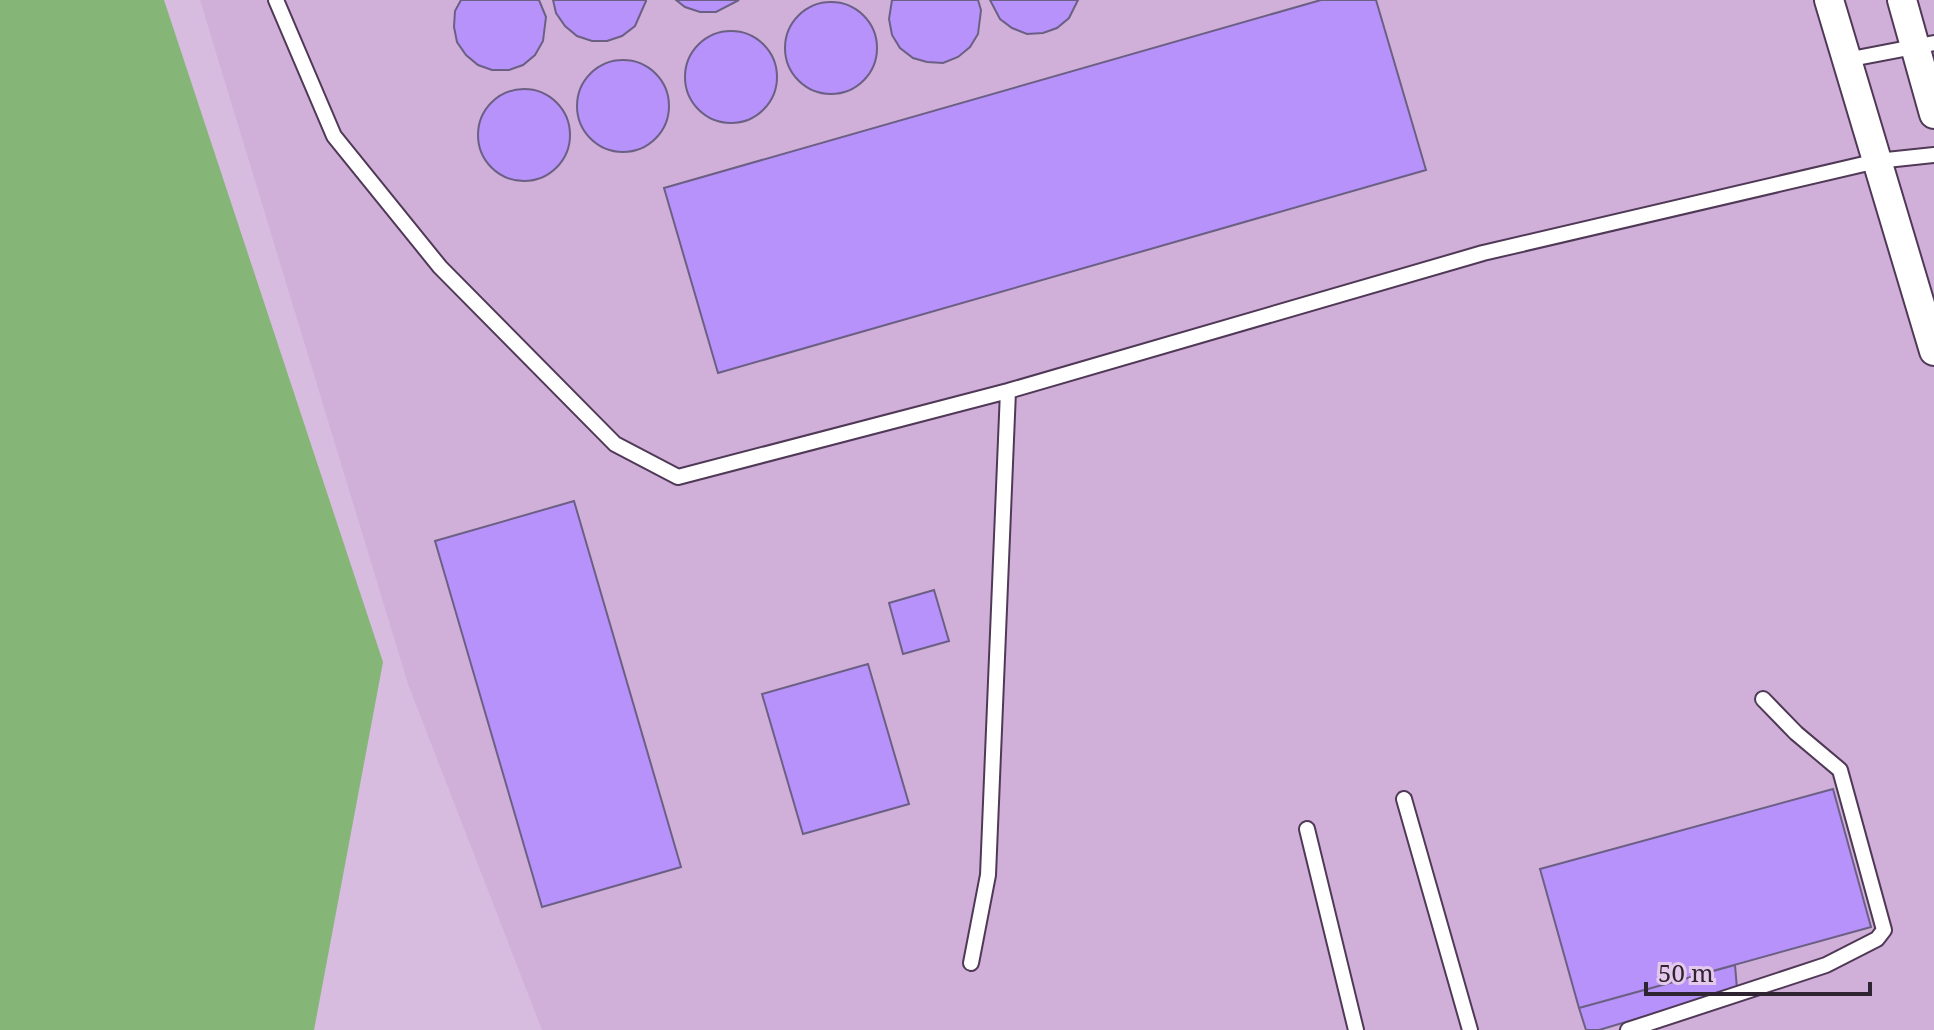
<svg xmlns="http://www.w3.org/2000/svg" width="1934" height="1030" viewBox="0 0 1934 1030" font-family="'Noto Serif',serif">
	<rect width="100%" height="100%" fill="#d7bcdf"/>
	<!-- built -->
	<path fill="#d0b0d9" d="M200,0H1934V1030H542L408,684Z"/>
	<!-- green -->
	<path fill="#85b677" d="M0,0H164L383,662L314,1030H0Z"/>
	<!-- building -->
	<path fill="#b792fb" stroke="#6b6084" stroke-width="2" d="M461,0H539L546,17L543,41L535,55L523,65L509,70H492L478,65L466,55L457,42L454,27L455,11Z
		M553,0H646V1L635,26L622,36L607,41H592L577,36L565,26L556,13Z
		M676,0H739L716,12H700L685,7Z
		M892,0H978L981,10L978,34L970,47L958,57L943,63L927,62L913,58L900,48L892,35L889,19Z
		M990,0H1078L1069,18L1057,28L1043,33L1027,34L1012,28L1000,19Z
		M1321,0H1376L1426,170L718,373L664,188Z
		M785 48a46 46 0 1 1 92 0a46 46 0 1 1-92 0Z
		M685 77a46 46 0 1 1 92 0a46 46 0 1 1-92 0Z
		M577 106a46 46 0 1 1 92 0a46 46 0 1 1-92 0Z
		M478 135a46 46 0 1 1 92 0a46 46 0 1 1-92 0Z
		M574,501L681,867L542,907L435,541Z
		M934,590L949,641L903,654L889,603Z
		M868,664L909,804L803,834L762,694Z
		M1833,789L1871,927L1579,1008L1540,869Z
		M1735,965L1737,989L1599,1030H1586L1579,1008Z"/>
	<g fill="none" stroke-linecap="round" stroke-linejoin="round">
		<!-- lane casing -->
		<g stroke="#503957" stroke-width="18">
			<path id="lane" d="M276,0L334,136L440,267L615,444L678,477L1008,391L1483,253L1877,161L1934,155
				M1846,60L1934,43
				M1404,799L1470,1030
				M1307,829L1356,1030
				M971,963L988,875L1008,391
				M1628,1030L1826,965L1877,939L1884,930L1840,770L1796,733L1763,699"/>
		</g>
		<!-- street casing -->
		<g stroke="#503957" stroke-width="32">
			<path id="street" d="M1829,0L1934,351
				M1902,0L1934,114"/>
		</g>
		<!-- lane -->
		<use href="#lane" stroke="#fff" stroke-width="14"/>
		<!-- street -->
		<use href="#street" stroke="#fff" stroke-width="28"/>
	</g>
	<!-- scale -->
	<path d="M1646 982v12h224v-12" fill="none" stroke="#2f2432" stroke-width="4"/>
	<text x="1658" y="982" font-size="24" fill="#2f2432" stroke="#e4c9ec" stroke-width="6" paint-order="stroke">50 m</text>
</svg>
